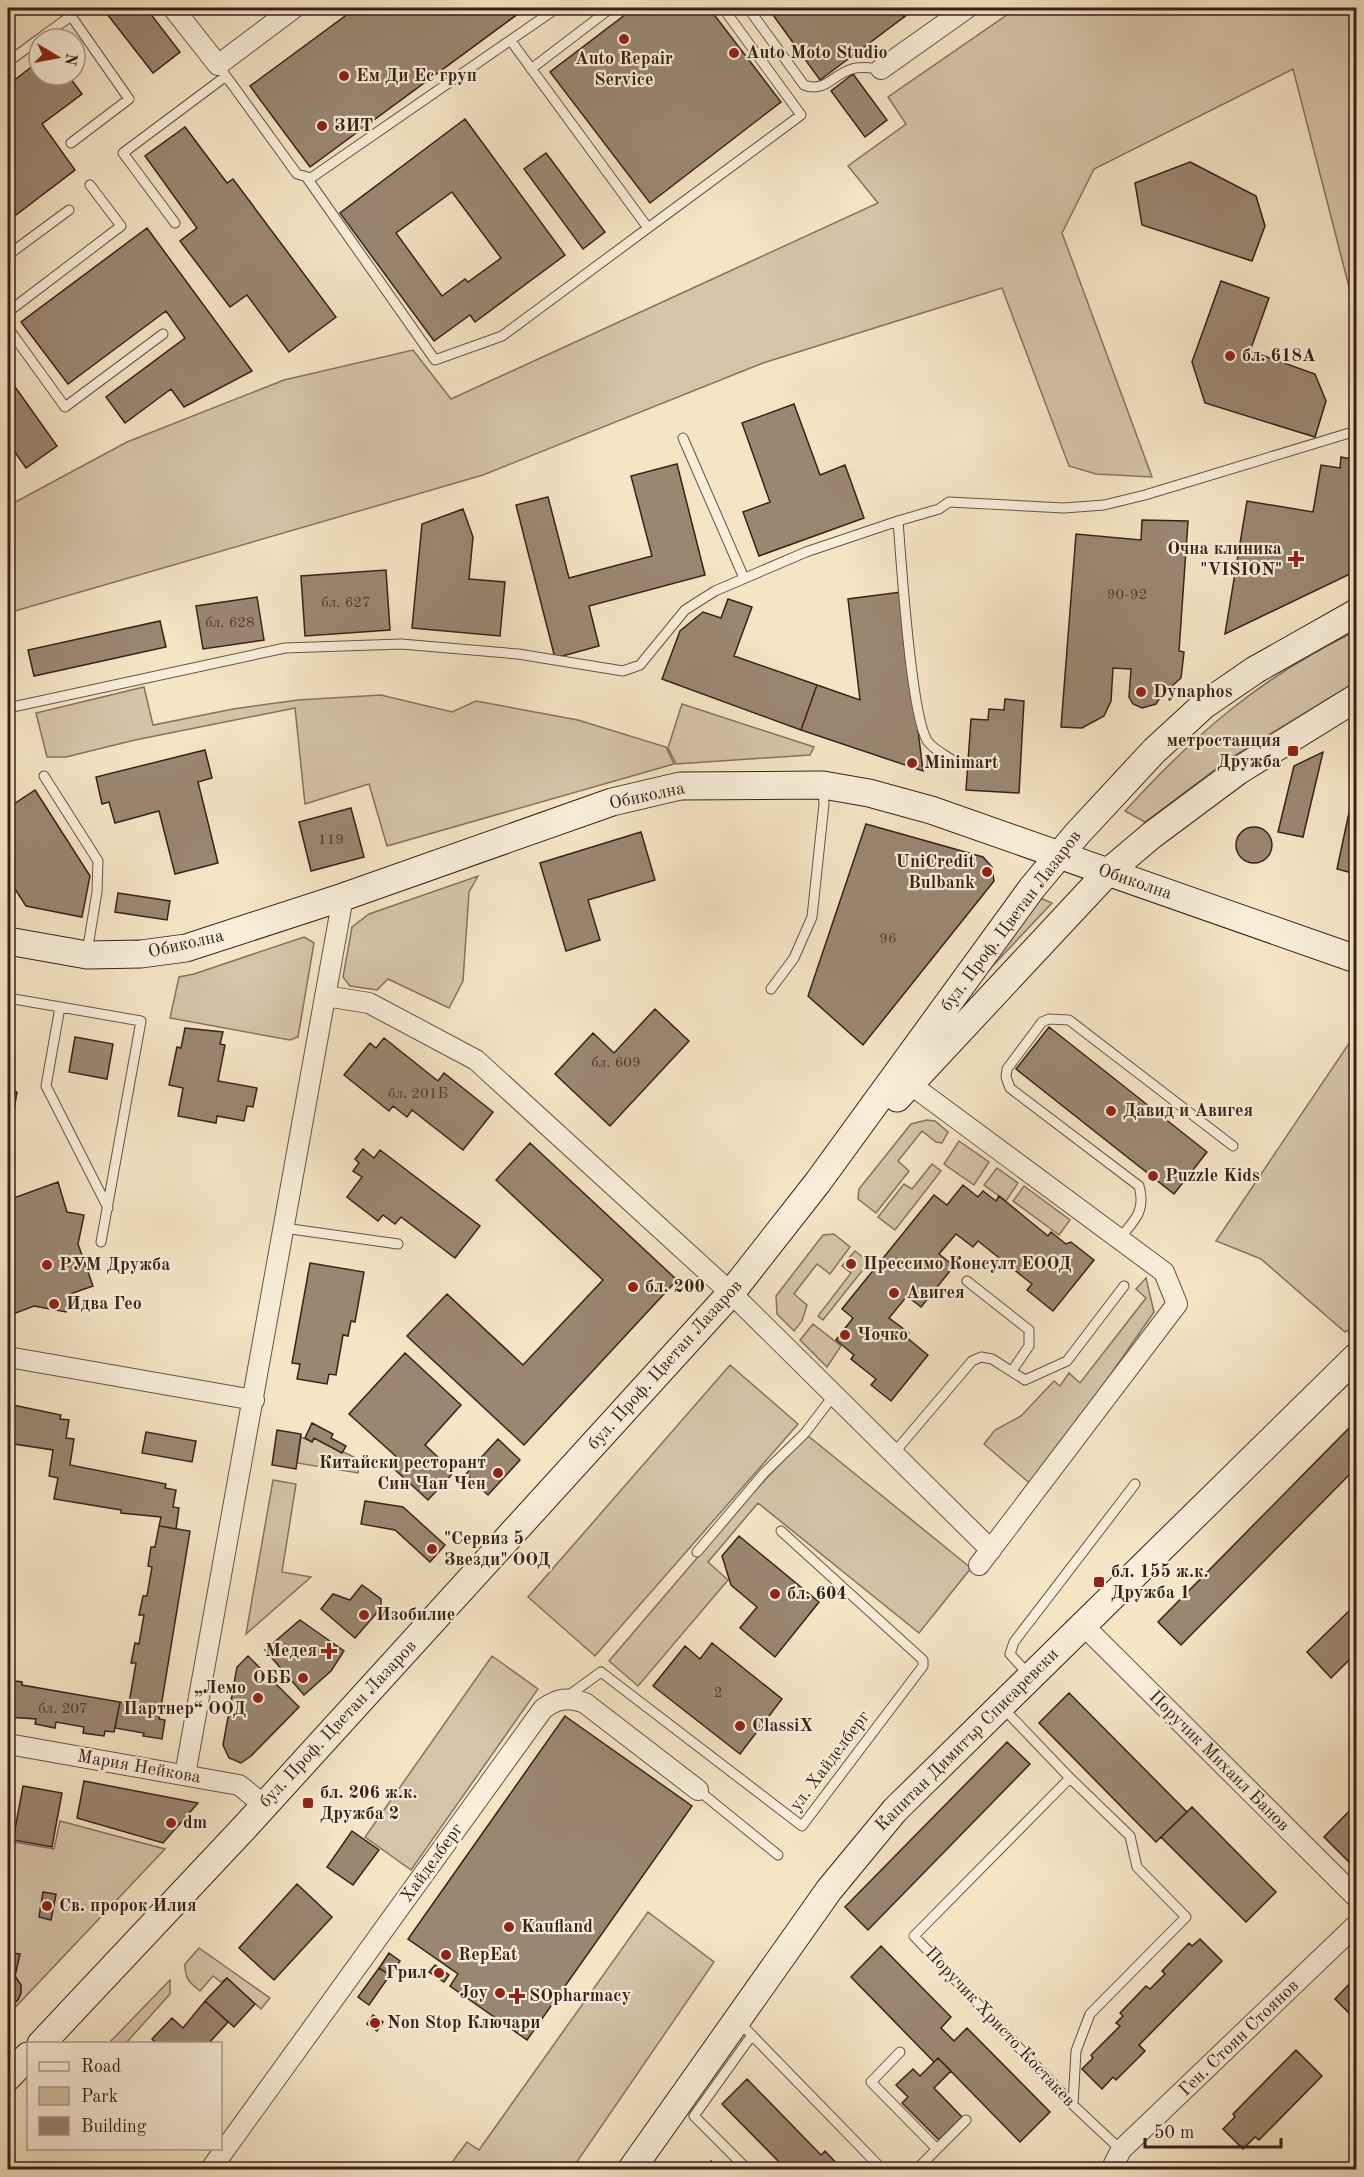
<svg xmlns="http://www.w3.org/2000/svg" width="1364" height="2177" viewBox="0 0 1364 2177" font-family="'Old Standard TT',serif">
	<rect width="100%" height="100%" fill="#f4e5c5"/>
	<filter id="stains"><feTurbulence type="fractalNoise" baseFrequency=".00333" numOctaves="4"/><feColorMatrix values="0 0 0 0 .2 0 0 0 0 .09 0 0 0 0 .02 0 0 0 .5 -.17"/></filter>
	<radialGradient id="worn" r=".72"><stop offset=".6" stop-color="#630" stop-opacity="0"/><stop offset="1" stop-color="#630" stop-opacity=".3"/></radialGradient>
	<!-- green -->
	<path fill="#d4c4a8" stroke="#867260" stroke-width="1.5" d="M1017,8H1356V314L1293,69L1094,169L1062,233L1152,477L1096,474L1069,466L1002,288L763,363L483,475L8,613V506L127,442L284,380L413,350L451,399L878,203L848,166L906,124L888,97Z
		M1356,631V682L1232,757L1145,822L1125,811C1196,733 1261,677 1356,631Z
		M144,687L153,725L233,709L298,700L381,695L452,712L476,701L578,720L666,747L674,764L387,846L369,784L305,804L295,708L135,740L66,757H47L36,713Z
		M682,704L814,747L810,755L676,764L668,748Z
		M478,876L469,892L463,981L449,1008L388,979L377,990L350,986L343,977L352,927L369,914Z
		M1038,897L1052,903L969,991Z
		M304,937L314,943L298,1037L290,1040L170,1018L179,977L194,974Z
		M1356,1033V1326L1345,1332L1261,1259L1216,1241Z
		M927,1120L935,1121L948,1132L942,1143L936,1142L922,1131L898,1161L909,1171L876,1213L858,1199L859,1189L911,1124Z
		M959,1141L989,1162L974,1185L944,1164Z
		M932,1164L941,1171L895,1230L878,1217L904,1184L912,1189Z
		M997,1168L1018,1183L1006,1201L984,1185Z
		M1024,1186L1070,1220L1059,1235L1013,1201Z
		M834,1234L850,1247L830,1274L817,1264L794,1294L807,1305L802,1321L794,1331L777,1314L776,1296L823,1235Z
		M855,1251L869,1262L823,1320L818,1316L851,1273L842,1266Z
		M1146,1278L1154,1312L1033,1486L984,1444L995,1430L1021,1416L1054,1381L1060,1386L1069,1373L1080,1383L1146,1298L1136,1289Z
		M813,1324L841,1346L827,1367L800,1340Z
		M730,1365L798,1424L595,1656L528,1597Z
		M807,1435L971,1568L919,1633L758,1503L708,1562L728,1580L638,1686L609,1661L750,1496Z
		M301,1437L312,1442L314,1438L360,1460L358,1473L297,1463Z
		M273,1480L296,1484L282,1572L311,1577L246,1634Z
		M492,1656L538,1689L411,1870L365,1837Z
		M60,1821L165,1849L8,2015V1841L54,1849Z
		M648,1912L714,1962L572,2169H447L467,2142L479,2150Z
		M199,1948L270,1998L261,2009L227,1978L221,1982L213,1976L200,1991C189,1982 185,1979 185,1964Z
		M170,1980V1994L126,2043H109Z"/>
	<!-- building -->
	<path fill="#9a8772" stroke="#392118" stroke-width="1.5" fill-rule="evenodd" d="M115,8H146L180,52L153,73L107,14Z
		M356,8H526L310,167L250,86Z
		M634,8H709L781,102L650,203L550,72Z
		M768,8H897L904,17L820,80Z
		M897,8H917L904,17Z
		M39,61V75H68L82,94L42,124L75,170L8,221V85Z
		M853,74L887,120L865,137L831,91Z
		M465,119L565,255L475,322L470,315L434,341L340,213ZM452,192L501,258L468,282L465,279L442,296L396,233Z
		M185,127L227,183L233,179L336,317L289,352L247,295L230,307L180,241L197,228L145,156Z
		M546,153L605,232L583,249L524,169Z
		M1190,162L1256,196L1265,226L1252,261L1142,225L1135,183Z
		M147,228L252,371L184,407L171,389L125,423L106,397L185,338L166,311L68,384L21,322Z
		M1221,281L1269,298L1250,351L1315,374L1326,401L1315,437L1205,403L1192,362Z
		M8,377L57,446L26,468L8,442Z
		M794,404L820,475L845,465L864,518L759,556L743,512L770,502L742,423Z
		M1341,457L1356,460V545L1352,573L1225,634L1247,501L1313,512L1321,465L1340,468Z
		M677,464L705,575L589,606L599,646L555,658L516,505L548,497L569,578L652,556L631,476Z
		M463,509L473,537L469,579L505,582L500,636L412,628L422,524Z
		M1142,520L1188,521L1179,651L1184,652L1181,678L1161,696L1156,704L1142,708L1133,704L1129,697L1131,669L1113,668L1111,701L1104,716L1082,728L1061,727L1076,534L1141,540Z
		M386,570L390,630L305,636L301,576Z
		M901,592L923,771L801,730L817,685L860,700L848,599Z
		M257,597L264,640L203,649L196,606Z
		M728,599L752,607L734,656L817,685L801,730L662,679L680,631L703,612L721,618Z
		M160,621L166,647L34,676L28,650Z
		M1005,699L1024,701L1019,793L966,790L971,719L988,720L989,709L1004,710Z
		M205,750L212,778L198,782L218,863L175,874L159,811L115,823L109,802L102,804L96,777Z
		M1323,752L1303,837L1278,832L1294,766Z
		M1356,780V874L1337,869Z
		M35,790L90,876L82,917L26,906L8,878V808Z
		M351,808L364,857L311,871L299,822Z
		M866,824L983,857L992,867L994,881L863,1045L808,996Z
		M1236 845a18 18 0 1 1 36 0a18 18 0 1 1-36 0Z
		M641,832L655,880L588,900L600,940L566,951L540,863Z
		M118,893L170,901L167,920L115,912Z
		M655,1009L689,1041L610,1126L555,1074L593,1033L614,1053Z
		M1049,1027L1207,1152L1174,1194L1016,1069Z
		M185,1028L223,1032L220,1044L225,1045L218,1081L257,1088L253,1107L247,1106L244,1121L217,1116L216,1123L178,1116L183,1088L169,1085L177,1047L181,1048Z
		M75,1037L113,1044L107,1079L69,1072Z
		M384,1038L438,1081L444,1073L493,1112L463,1150L412,1110L407,1117L393,1106L389,1111L344,1075L370,1043L376,1048Z
		M8,1090L17,1092L8,1145Z
		M530,1143L677,1280L524,1445L407,1336L447,1294L523,1365L603,1280L496,1180Z
		M363,1149L374,1158L380,1150L480,1226L455,1258L401,1217L395,1224L383,1215L378,1221L347,1197L362,1177L353,1171L359,1163L355,1159Z
		M58,1182L67,1212L84,1215L78,1244L93,1286L70,1294L66,1312L34,1306L8,1316V1200Z
		M963,1185L978,1197L983,1191L996,1201L999,1196L1048,1236L1051,1232L1066,1244L1071,1242L1094,1260L1053,1311L1027,1290L1032,1284L978,1241L973,1247L956,1234L939,1254L954,1266L921,1307L907,1296L889,1318L909,1333L906,1337L928,1355L891,1401L871,1385L876,1379L851,1359L854,1355L836,1340L853,1318L842,1309L934,1195L947,1205Z
		M310,1263L364,1272L355,1322L351,1321L348,1336L343,1335L336,1375L329,1374L327,1384L297,1379L300,1364L292,1363Z
		M405,1353L461,1405L425,1445L454,1472L428,1500L393,1468L400,1460L349,1414Z
		M8,1404L61,1415L60,1419L69,1420L66,1438L74,1439L70,1465L166,1484L165,1488L176,1490L173,1507L179,1508L176,1529L159,1526L161,1517L121,1513V1510L54,1499L58,1478L49,1476L53,1450L14,1444V1440L8,1439Z
		M312,1423L333,1434L331,1438L346,1446L342,1453L314,1438L312,1442L305,1438Z
		M1349,1428L1356,1435V1468L1181,1645L1158,1622Z
		M277,1430L301,1434L296,1469L272,1465Z
		M146,1432L196,1441L192,1462L142,1453Z
		M498,1439L520,1460L488,1495L466,1474Z
		M365,1501L403,1507L445,1545L430,1562L395,1530L361,1524Z
		M159,1526L190,1531L159,1719L165,1720L162,1739L143,1736L144,1733L115,1728L120,1702L129,1703L136,1663H131L135,1643L139,1644L144,1615H139L143,1596H147L152,1567L148,1566L151,1547H155Z
		M739,1536L819,1602L775,1657L740,1628L757,1607L731,1585L722,1556Z
		M362,1585L381,1599V1608L355,1638L321,1609L333,1594L350,1600Z
		M1352,1608L1356,1613V1648L1350,1654L1353,1656L1331,1678L1307,1652Z
		M300,1620L344,1651L331,1671L304,1695L265,1650Z
		M712,1643L782,1699L740,1754L653,1686L685,1646L700,1659Z
		M248,1656L299,1707L251,1756L241,1763L229,1758L223,1745L237,1667Z
		M8,1680L22,1682V1685L120,1702L114,1732L105,1731L104,1736L83,1733L84,1727L56,1722L55,1728L35,1724L36,1719L8,1717Z
		M1069,1693L1187,1812L1156,1842L1039,1723Z
		M565,1716L692,1806L527,2040L450,1986L458,1974L408,1939Z
		M1007,1742L1030,1764L868,1930L845,1907Z
		M84,1781L198,1803L163,1843L77,1818Z
		M23,1786L62,1793L52,1847L13,1840Z
		M1356,1804V1855L1349,1862L1324,1837Z
		M1192,1807L1276,1892L1246,1922L1161,1837Z
		M352,1831L379,1850L353,1885L327,1867Z
		M297,1884L332,1917L274,1980L239,1948Z
		M43,1892L56,1894L51,1920L39,1917Z
		M1200,1939L1222,1961L1139,2045L1145,2051L1116,2080L1113,2077L1102,2089L1082,2069L1093,2058L1091,2055L1120,2026L1116,2023L1123,2016L1120,2013L1146,1986L1150,1989L1165,1974L1162,1971L1189,1943L1192,1946Z
		M881,1946L951,2017L941,2028L954,2041L967,2028L1050,2112L1020,2142L938,2058L934,2062L851,1977Z
		M8,1952L20,1954L15,1976L21,1985V1993L18,2000L8,2008Z
		M389,1953L400,1961L390,1975L379,1968Z
		M435,1965L449,1975L444,1982L429,1972Z
		M379,1968L390,1975L369,2005L358,1997Z
		M1356,1977V2020L1335,1999Z
		M227,1978L255,2004L234,2027L205,2001Z
		M205,2001L228,2022L208,2044H157L152,2039L172,2018L183,2028Z
		M373,2015L383,2022L377,2031L367,2024Z
		M1296,2050L1322,2076L1259,2140L1255,2137L1243,2149L1223,2129L1235,2117L1233,2114Z
		M938,2058L951,2071L934,2088L962,2117L939,2140L902,2103L908,2097L896,2085L913,2069L920,2076Z
		M747,2079L821,2155L825,2151L843,2170H787L722,2104Z
		M711,2161L719,2170H705Z"/>
	<g fill="none" stroke-linecap="round" stroke-linejoin="round">
		<!-- lane casing -->
		<g stroke="#685243" stroke-width="11">
			<path id="lane" d="M748,8L804,85C826,93 833,74 852,69C861,66 871,68 881,69
				M39,39L71,16L129,99L71,143
				M511,41L648,228L801,115L723,8
				M8,62L39,39
				M218,65L297,174L311,178L557,8
				M531,69L611,8
				M307,178L435,360L502,336L648,228
				M175,223L123,153L226,76
				M8,255L69,210
				M8,312L121,226L90,185
				M8,328L65,407L163,334
				M683,438L744,578
				M8,708L285,648L401,644L518,654L623,671L640,665L685,610L715,591L806,552L898,521
				M955,762C947,756 936,751 929,743C911,724 901,557 898,521L939,509L949,502L1064,508L1104,505L1145,495L1356,431
				M44,776L98,861L97,892L87,952
				M771,989L794,958L812,917L824,804L823,788
				M8,998L141,1021L101,1242
				M60,1007L46,1086L108,1208
				M284,1228L398,1244
				M1119,1239C1135,1220 1146,1211 1139,1186L1010,1088L1006,1077L1007,1069L1042,1022L1049,1019L1069,1020L1233,1146
				M967,1281L1029,1330V1346L1012,1371
				M893,1454L972,1361L981,1357L992,1359L1025,1380L1067,1361L1124,1286
				M697,1552L764,1473L805,1433L834,1395
				M1029,1675L1010,1654L1014,1642L1135,1484
				M568,1696L601,1672L802,1826L923,1666V1660L781,1531
				M1002,1707L1070,1778L914,1936L1073,2105L1121,2150
				M1070,1778L1130,1836L1137,1867L1186,1917L1090,2014L1076,2051L1073,2105
				M698,1790L778,1855
				M740,2023L883,2170
				M900,2052L871,2082L937,2149
				M748,2170L694,2116L752,2035
				M916,2170L966,2120"/>
		</g>
		<!-- street casing -->
		<g stroke="#685243" stroke-width="22">
			<path id="street" d="M173,8L218,65L294,8
				M881,69L967,8
				M325,996L369,1003L476,1060L731,1293L991,1550
				M910,1084L1164,1272L1177,1304L979,1565
				M8,1357L254,1400
				M1082,1624L1356,1897
				M8,1744L239,1785L264,1805
				M185,1775L343,897
				M210,2170L543,1709C558,1698 568,1697 585,1703L698,1790
				M1111,2170L1121,2150L1356,1925"/>
		</g>
		<!-- secondary casing -->
		<g stroke="#392118" stroke-width="29">
			<path id="secondary" d="M8,941L87,955L141,954L186,948L343,897L612,802L680,786L823,785L869,793L931,810L1356,959
				M897,1098L1107,873L1152,835L1238,771L1356,698
				M41,2044L244,1828L731,1293L818,1182L1032,888L1077,834L1154,751L1204,705L1255,670L1356,613
				M8,2077L28,2056
				M631,2170L829,1890L895,1810L1356,1357"/>
		</g>
		<!-- lane -->
		<use href="#lane" stroke="#f8eed9" stroke-width="9"/>
		<!-- street -->
		<use href="#street" stroke="#f8eed9" stroke-width="20"/>
		<!-- secondary -->
		<use href="#secondary" stroke="#f8eed9" stroke-width="27"/>
	</g>
	<!-- markers -->
	<g fill="#8f2418" stroke="#f8eed9" stroke-width="2">
		<circle cx="624" cy="39" r="6"/>
		<circle cx="734" cy="53" r="6"/>
		<circle cx="344" cy="76" r="6"/>
		<circle cx="322" cy="126" r="6"/>
		<circle cx="1230" cy="356" r="6"/>
		<path d="M1293 550h6v6h6v6h-6v6h-6v-6h-6v-6h6z"/>
		<circle cx="1141" cy="692" r="6"/>
		<rect x="1287" y="745" width="12" height="12" rx="3"/>
		<circle cx="912" cy="763" r="6"/>
		<circle cx="987" cy="872" r="6"/>
		<circle cx="1111" cy="1111" r="6"/>
		<circle cx="1153" cy="1176" r="6"/>
		<circle cx="851" cy="1264" r="6"/>
		<circle cx="47" cy="1265" r="6"/>
		<circle cx="633" cy="1287" r="6"/>
		<circle cx="894" cy="1293" r="6"/>
		<circle cx="54" cy="1304" r="6"/>
		<circle cx="845" cy="1335" r="6"/>
		<circle cx="498" cy="1473" r="6"/>
		<circle cx="432" cy="1549" r="6"/>
		<rect x="1093" y="1576" width="12" height="12" rx="3"/>
		<circle cx="775" cy="1594" r="6"/>
		<circle cx="364" cy="1615" r="6"/>
		<path d="M326 1642h6v6h6v6h-6v6h-6v-6h-6v-6h6z"/>
		<circle cx="303" cy="1678" r="6"/>
		<circle cx="258" cy="1698" r="6"/>
		<circle cx="740" cy="1726" r="6"/>
		<rect x="302" y="1797" width="12" height="12" rx="3"/>
		<circle cx="171" cy="1823" r="6"/>
		<circle cx="47" cy="1906" r="6"/>
		<circle cx="509" cy="1927" r="6"/>
		<circle cx="446" cy="1955" r="6"/>
		<circle cx="439" cy="1973" r="6"/>
		<circle cx="500" cy="1993" r="6"/>
		<path d="M514 1987h6v6h6v6h-6v6h-6v-6h-6v-6h6z"/>
		<circle cx="375" cy="2023" r="6"/>
	</g>
	<g text-anchor="middle" dominant-baseline="central" stroke-width="4.5" stroke-linejoin="round" paint-order="stroke">
		<!-- number labels -->
		<g font-size="15" fill="#513a2e">
			<text x="1127" y="595">90-92</text>
			<text x="346" y="603">бл. 627</text>
			<text x="230" y="623">бл. 628</text>
			<text x="331" y="840">119</text>
			<text x="888" y="939">96</text>
			<text x="616" y="1063">бл. 609</text>
			<text x="418" y="1094">бл. 201Б</text>
			<text x="718" y="1693">2</text>
			<text x="63" y="1709">бл. 207</text>
		</g>
		<!-- poi labels -->
		<g font-size="18" font-weight="bold" fill="#392118" stroke="#f8eed9" text-anchor="start">
			<text x="746" y="53">Auto Moto Studio</text>
			<text x="624" y="59" text-anchor="middle">Auto Repair<tspan x="624" dy="21">Service</tspan></text>
			<text x="356" y="76">Ем Ди Ес груп</text>
			<text x="334" y="126">ЗИТ</text>
			<text x="1242" y="356">бл. 618А</text>
			<text x="1282" y="549" text-anchor="end">Очна клиника<tspan x="1282" dy="21">"VISION"</tspan></text>
			<text x="1153" y="692">Dynaphos</text>
			<text x="1281" y="741" text-anchor="end">метростанция<tspan x="1281" dy="21">Дружба</tspan></text>
			<text x="924" y="763">Minimart</text>
			<text x="975" y="862" text-anchor="end">UniCredit<tspan x="975" dy="21">Bulbank</tspan></text>
			<text x="1123" y="1111">Давид и Авигея</text>
			<text x="1165" y="1176">Puzzle Kids</text>
			<text x="863" y="1264">Прессимо Консулт ЕООД</text>
			<text x="59" y="1265">РУМ Дружба</text>
			<text x="645" y="1287">бл. 200</text>
			<text x="906" y="1293">Авигея</text>
			<text x="66" y="1304">Идва Гео</text>
			<text x="857" y="1335">Чочко</text>
			<text x="486" y="1463" text-anchor="end">Китайски ресторант<tspan x="486" dy="21">Син Чан Чен</tspan></text>
			<text x="444" y="1539">"Сервиз 5<tspan x="444" dy="21">Звезди" ООД</tspan></text>
			<text x="1111" y="1572">бл. 155 ж.к.<tspan x="1111" dy="21">Дружба 1</tspan></text>
			<text x="787" y="1594">бл. 604</text>
			<text x="376" y="1615">Изобилие</text>
			<text x="317" y="1651" text-anchor="end">Медея</text>
			<text x="291" y="1678" text-anchor="end">ОББ</text>
			<text x="246" y="1688" text-anchor="end">„Лемо<tspan x="246" dy="21">Партнер“ ООД</tspan></text>
			<text x="752" y="1726">ClassiX</text>
			<text x="320" y="1793">бл. 206 ж.к.<tspan x="320" dy="21">Дружба 2</tspan></text>
			<text x="183" y="1823">dm</text>
			<text x="59" y="1906">Св. пророк Илия</text>
			<text x="521" y="1927">Kaufland</text>
			<text x="458" y="1955">RepEat</text>
			<text x="427" y="1973" text-anchor="end">Грил</text>
			<text x="488" y="1993" text-anchor="end">Joy</text>
			<text x="529" y="1996">SOpharmacy</text>
			<text x="387" y="2023">Non Stop Ключари</text>
		</g>
		<!-- street labels -->
		<g font-size="18" fill="#392118" stroke="#f8eed9">
			<text transform="translate(647 796) rotate(-12)">Обиколна</text>
			<text transform="translate(1135 882) rotate(19)">Обиколна</text>
			<text transform="translate(1011 921) rotate(-53)">бул. Проф. Цветан Лазаров</text>
			<text transform="translate(186 944) rotate(-13)">Обиколна</text>
			<text transform="translate(665 1365) rotate(-48)">бул. Проф. Цветан Лазаров</text>
			<text transform="translate(338 1724) rotate(-47)">бул. Проф. Цветан Лазаров</text>
			<text transform="translate(967 1740) rotate(-45)">Капитан Димитър Списаревски</text>
			<text transform="translate(830 1761) rotate(-53)">ул. Хайделберг</text>
			<text transform="translate(1219 1761) rotate(45)">Поручик Михаил Банов</text>
			<text transform="translate(139 1767) rotate(10)">Мария Нейкова</text>
			<text transform="translate(432 1863) rotate(-54)">Хайделберг</text>
			<text transform="translate(1000 2027) rotate(47)">Поручик Христо Костакев</text>
			<text transform="translate(1239 2038) rotate(-44)">Ген. Стоян Стоянов</text>
		</g>
	</g>
	<!-- margin -->
	<rect width="1364" height="2177" fill="none" stroke="#f4e5c5" stroke-width="30"/>
	<rect x="9" y="9" width="1346" height="2159" fill="none" stroke="#392118" stroke-width="3"/>
	<rect x="15" y="15" width="1334" height="2147" fill="none" stroke="#392118" stroke-width="1.5"/>
	<!-- legend -->
	<rect x="27" y="2042" width="195" height="108" fill="#f8eed9" stroke="#ac9c8c" stroke-width="1.5"/>
	<rect x="39" y="2062" width="30" height="9" fill="#f8eed9" stroke="#ac9c8c" stroke-width="1.5"/>
	<text x="81" y="2072" font-size="18" fill="#392118">Road</text>
	<rect x="39" y="2087" width="30" height="18" fill="#d4c4a8" stroke="#ac9c8c" stroke-width="1.5"/>
	<text x="81" y="2102" font-size="18" fill="#392118">Park</text>
	<rect x="39" y="2117" width="30" height="18" fill="#9a8772" stroke="#ac9c8c" stroke-width="1.5"/>
	<text x="81" y="2132" font-size="18" fill="#392118">Building</text>
	<!-- north arrow -->
	<g transform="translate(57 57) rotate(100)"><circle r="28" fill="#f8eed9" stroke="#ac9c8c" stroke-width="1.5"/>
	<path d="M0-4.5L10 22L0 15L-10 22Z" fill="#8f2418"/>
	<text y="-9" font-size="16" font-weight="bold" text-anchor="middle" fill="#392118">N</text>
	</g>
	<!-- scale -->
	<path d="M1145 2138v9h136v-9" fill="none" stroke="#392118" stroke-width="3"/>
	<text x="1154" y="2138" font-size="18" fill="#392118" stroke="#f8eed9" stroke-width="4.5" paint-order="stroke">50 m</text>
	<rect width="100%" height="100%" filter="url(#stains)"/>
	<rect width="100%" height="100%" fill="url(#worn)"/>
</svg>
